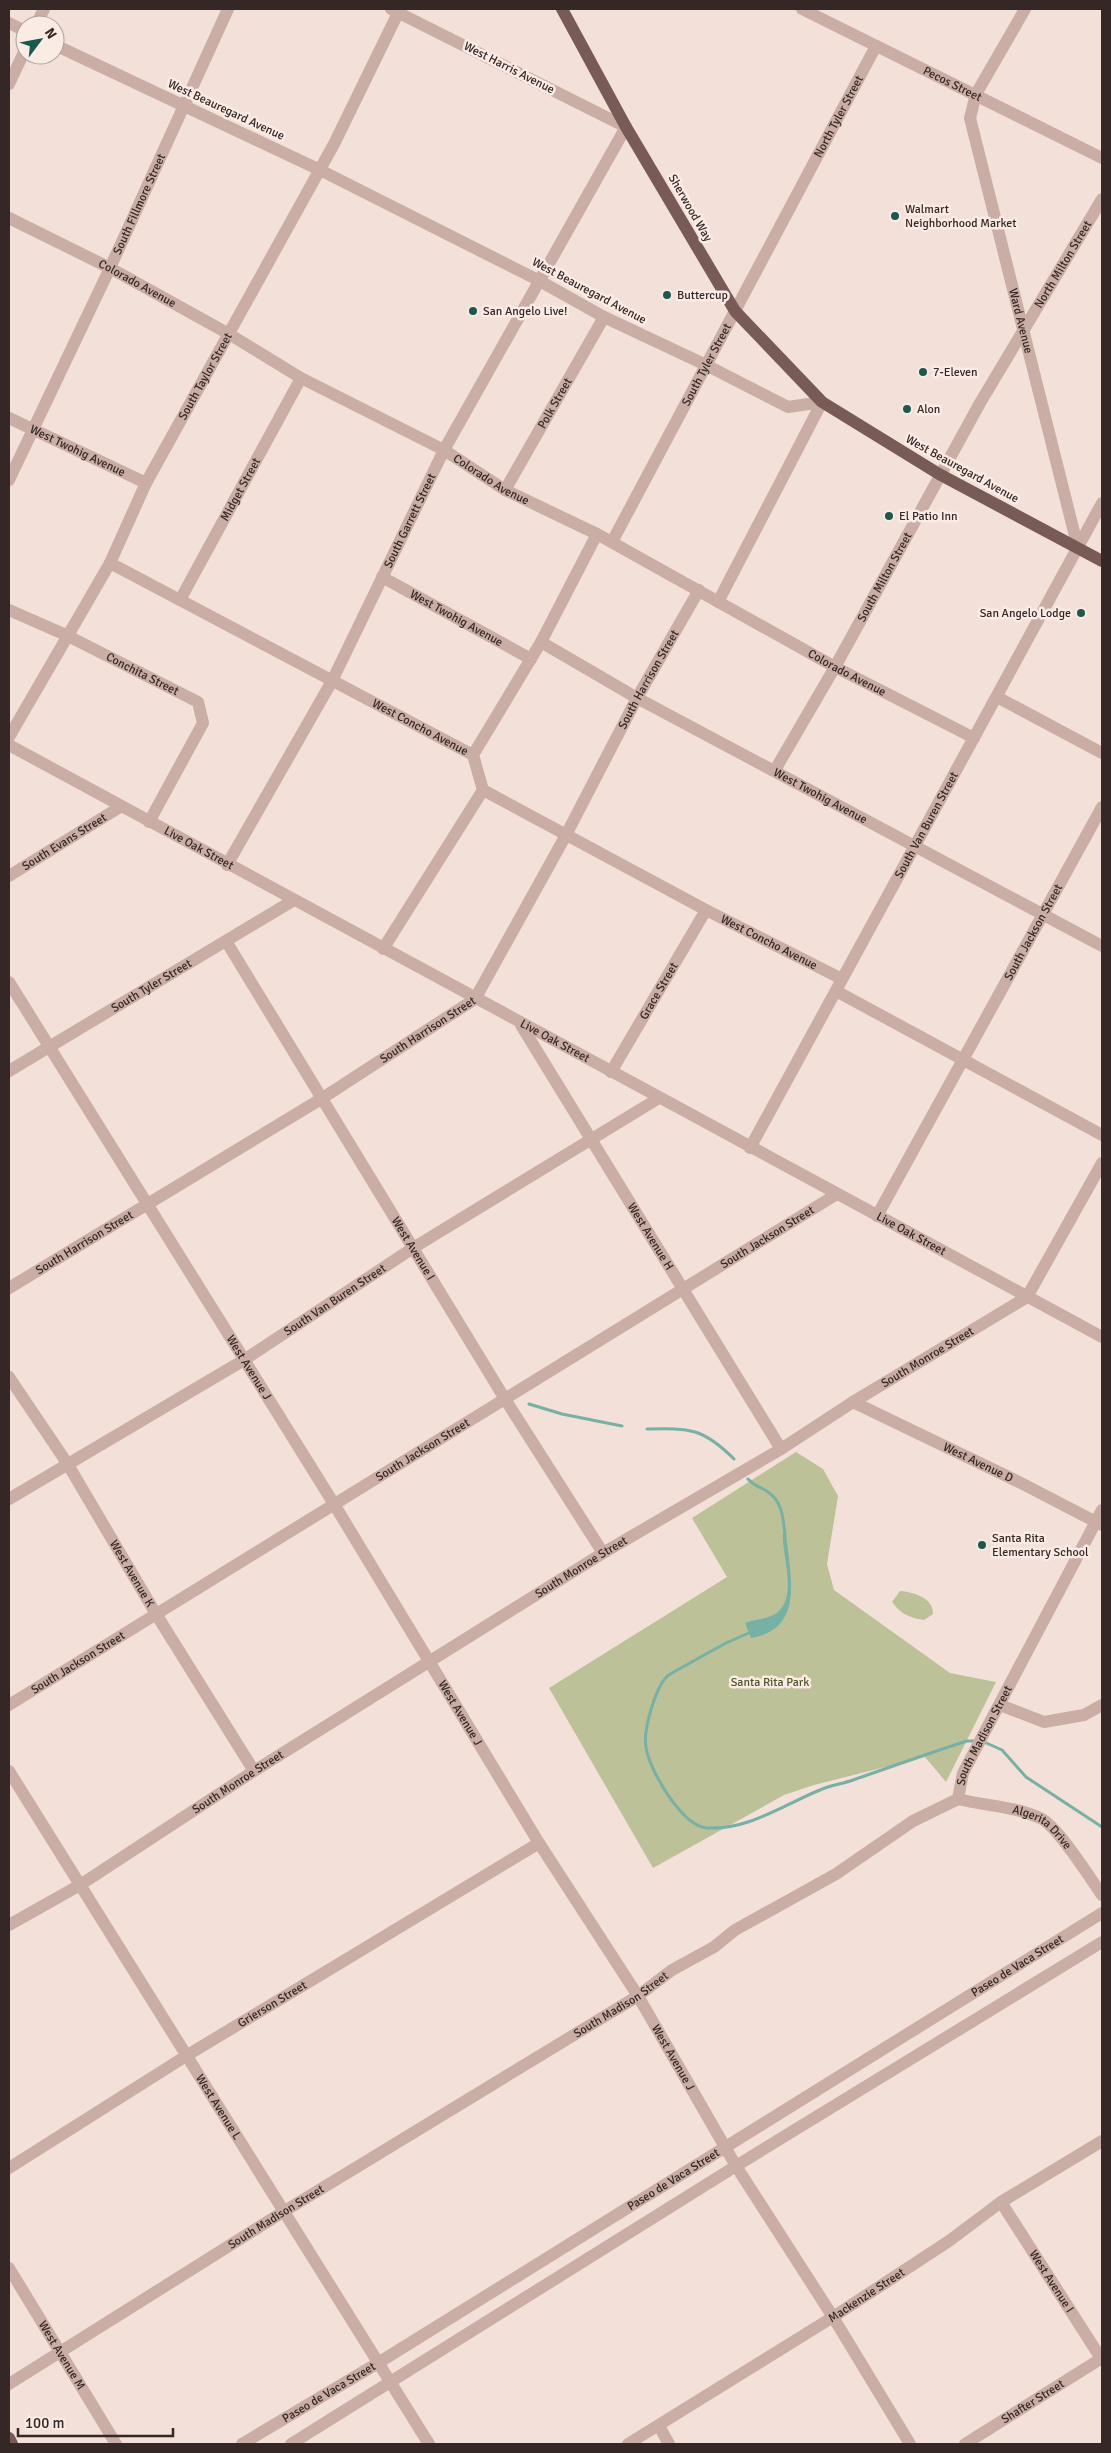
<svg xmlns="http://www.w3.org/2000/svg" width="1111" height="2453" viewBox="0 0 1111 2453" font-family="Signika,sans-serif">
	<rect width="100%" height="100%" fill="#f2e0d9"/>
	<!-- green -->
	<path fill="#bdc198" d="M796,1452L823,1469L838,1496L827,1564L834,1590L950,1673L996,1682L946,1782L925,1757L814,1785L784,1795L653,1868L549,1688L727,1577L692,1518Z
		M900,1591C913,1592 934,1598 933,1614L924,1620C909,1618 900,1613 892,1602Z"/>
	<!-- water -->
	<path fill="#77b0a5" d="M783,1532L786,1533C789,1571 807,1629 751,1638L745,1623C756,1618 768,1620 778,1612C798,1594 781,1554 783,1532Z"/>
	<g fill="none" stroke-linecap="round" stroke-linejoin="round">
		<!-- stream -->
		<path stroke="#77b0a5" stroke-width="3" d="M529,1404L562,1414L622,1426
			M647,1429C690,1428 703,1428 734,1459
			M748,1479C755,1487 760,1486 768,1492C783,1502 783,1519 785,1535
			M751,1632L726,1643L670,1674C656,1683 643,1730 646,1747C649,1770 682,1826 707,1828C749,1830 783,1805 820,1790C831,1785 842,1784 853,1780C891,1767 929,1753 967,1741H976
			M984,1742L1002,1750L1026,1777L1102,1827"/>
		<!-- minor -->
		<g stroke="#caada4" stroke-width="12">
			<path id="s1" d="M802,9L1102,158"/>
			<path id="s2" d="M1025,9L976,94L970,118L1078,548"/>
			<path d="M9,23L25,31"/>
			<path d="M36,25L44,9"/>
			<path d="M55,45L318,169L538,280L604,317L706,365L788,407L822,402"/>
			<path d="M9,84L25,50"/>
			<path id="s3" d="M9,218L110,268L229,334L301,378L444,450L505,490L597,534L835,667L974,738"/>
			<path id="s4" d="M9,418L146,483"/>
			<path id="s5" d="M9,480L110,268L228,9"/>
			<path id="s6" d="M505,490L604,317"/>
			<path id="s7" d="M612,542L876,46"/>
			<path id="s8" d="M110,563L473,755L483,790L706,910L842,979"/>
			<path id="s9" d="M382,577L531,659"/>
			<path id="s10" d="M180,600L301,378"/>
			<path d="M718,602L822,402"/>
			<path id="s11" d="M9,610L66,635L198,702L203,723L149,822"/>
			<path id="s12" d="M541,642L637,698L1102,946"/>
			<path d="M997,697L1102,753"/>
			<path id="s13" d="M9,737L110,563L146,483L334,144L400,9"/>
			<path id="s14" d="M9,745L1102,1337"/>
			<path d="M473,755L541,642L597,534"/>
			<path id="s15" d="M775,770L835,667L980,403L1102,199"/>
			<path id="s16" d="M227,865L332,681L444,450L626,127L391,9"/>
			<path id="s17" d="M9,876L120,807"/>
			<path id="s18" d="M226,941L505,1399L603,1553"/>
			<path d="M383,949L483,790"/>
			<path id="s19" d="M9,982L334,1504L539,1843L638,1996L736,2166L833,2317L910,2444"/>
			<path d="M836,991L1102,1135"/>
			<path id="s20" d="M521,1025L781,1449"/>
			<path id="s21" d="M9,1071L294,900"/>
			<path id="s22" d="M611,1072L706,910"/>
			<path id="s23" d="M750,1148L1102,503"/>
			<path id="s24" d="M877,1216L1102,807"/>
			<path id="s25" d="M9,1288L321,1099L475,999L566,835L637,698L699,590"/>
			<path id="s26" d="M9,1377L67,1463L156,1614L254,1771"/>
			<path id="s27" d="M853,1402L1019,1482L1102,1525"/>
			<path id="s28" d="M9,1499L244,1360L413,1248L659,1098"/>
			<path id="s29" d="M9,1705L837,1194"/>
			<path d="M1000,1705L1044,1722L1084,1715L1102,1705"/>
			<path id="s30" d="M9,1771L429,2444"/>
			<path id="s31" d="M958,1799C985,1806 1014,1806 1040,1818C1057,1825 1090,1878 1102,1895"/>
			<path id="s32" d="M9,1925L80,1885L254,1771L603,1553L781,1449L853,1402L1027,1297L1102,1163"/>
			<path id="s33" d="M9,2168L186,2056L539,1843"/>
			<path id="s34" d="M1001,2202L1102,2360"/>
			<path id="s35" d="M9,2268L116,2444"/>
			<path id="s36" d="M9,2384L283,2212L638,1996L672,1970L714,1947L735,1930L836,1874L913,1821L958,1799L963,1773L1102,1510"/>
			<path d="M659,2426L669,2444"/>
			<path id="s37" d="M242,2444L378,2363L1102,1913"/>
			<path d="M291,2444L736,2166L1102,1942"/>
			<path id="s38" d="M628,2444L833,2317L949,2241L1001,2202L1102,2141"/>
			<path id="s39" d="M965,2444L1102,2358"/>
		</g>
		<!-- major -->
		<path stroke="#785a57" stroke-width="12" d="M562,9L626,127L735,311L822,402L939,474L1102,561
			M9,2438L12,2444"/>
	</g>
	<!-- markers -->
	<g fill="#1b584e" stroke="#faebe5" stroke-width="2">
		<circle cx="895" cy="216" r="5"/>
		<circle cx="667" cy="295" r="5"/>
		<circle cx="473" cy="311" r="5"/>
		<circle cx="923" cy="372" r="5"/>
		<circle cx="907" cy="409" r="5"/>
		<circle cx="889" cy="516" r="5"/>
		<circle cx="1081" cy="613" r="5"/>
		<circle cx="982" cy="1545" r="5"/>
	</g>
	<g text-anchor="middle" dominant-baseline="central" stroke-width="5" stroke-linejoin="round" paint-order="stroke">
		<!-- street labels -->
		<g font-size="12" fill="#352726" stroke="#faebe5">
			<text transform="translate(509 68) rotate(27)">West Harris Avenue</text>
			<text stroke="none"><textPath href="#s1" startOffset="168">Pecos Street</textPath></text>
			<text transform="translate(226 110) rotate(25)">West Beauregard Avenue</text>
			<text stroke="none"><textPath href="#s7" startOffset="482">North Tyler Street</textPath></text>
			<text stroke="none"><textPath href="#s5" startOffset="305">South Fillmore Street</textPath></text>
			<text transform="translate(690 208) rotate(60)">Sherwood Way</text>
			<text stroke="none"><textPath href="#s15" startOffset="582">North Milton Street</textPath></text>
			<text stroke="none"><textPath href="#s3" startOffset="144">Colorado Avenue</textPath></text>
			<text transform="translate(589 291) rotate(28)">West Beauregard Avenue</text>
			<text stroke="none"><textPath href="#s2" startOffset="332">Ward Avenue</textPath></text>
			<text stroke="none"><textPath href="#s7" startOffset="201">South Tyler Street</textPath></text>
			<text stroke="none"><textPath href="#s13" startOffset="411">South Taylor Street</textPath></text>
			<text stroke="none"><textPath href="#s6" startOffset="100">Polk Street</textPath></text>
			<text stroke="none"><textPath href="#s4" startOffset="76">West Twohig Avenue</textPath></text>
			<text transform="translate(962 469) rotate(29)">West Beauregard Avenue</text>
			<text stroke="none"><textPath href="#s3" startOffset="549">Colorado Avenue</textPath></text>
			<text stroke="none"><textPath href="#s10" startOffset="126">Midget Street</textPath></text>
			<text stroke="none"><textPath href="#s16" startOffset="390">South Garrett Street</textPath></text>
			<text stroke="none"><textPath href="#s15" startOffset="222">South Milton Street</textPath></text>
			<text stroke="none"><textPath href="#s9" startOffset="85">West Twohig Avenue</textPath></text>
			<text stroke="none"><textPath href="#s3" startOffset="954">Colorado Avenue</textPath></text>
			<text stroke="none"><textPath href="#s11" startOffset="148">Conchita Street</textPath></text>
			<text stroke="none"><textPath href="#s25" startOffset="912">South Harrison Street</textPath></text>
			<text stroke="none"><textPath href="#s8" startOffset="351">West Concho Avenue</textPath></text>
			<text stroke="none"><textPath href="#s12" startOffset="319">West Twohig Avenue</textPath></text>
			<text stroke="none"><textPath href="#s23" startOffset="368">South Van Buren Street</textPath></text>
			<text stroke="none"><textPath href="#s17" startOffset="65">South Evans Street</textPath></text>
			<text stroke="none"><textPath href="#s14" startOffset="216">Live Oak Street</textPath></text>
			<text stroke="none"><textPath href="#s24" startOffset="324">South Jackson Street</textPath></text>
			<text stroke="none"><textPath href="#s8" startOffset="771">West Concho Avenue</textPath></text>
			<text stroke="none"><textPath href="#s21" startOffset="166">South Tyler Street</textPath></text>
			<text stroke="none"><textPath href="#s22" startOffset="94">Grace Street</textPath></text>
			<text stroke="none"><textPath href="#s25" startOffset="492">South Harrison Street</textPath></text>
			<text stroke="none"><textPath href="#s14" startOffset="621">Live Oak Street</textPath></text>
			<text stroke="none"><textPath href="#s14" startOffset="1026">Live Oak Street</textPath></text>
			<text stroke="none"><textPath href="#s20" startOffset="248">West Avenue H</textPath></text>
			<text stroke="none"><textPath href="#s29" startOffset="891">South Jackson Street</textPath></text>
			<text stroke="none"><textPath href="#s25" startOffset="88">South Harrison Street</textPath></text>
			<text stroke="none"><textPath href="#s18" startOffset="360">West Avenue I</textPath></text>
			<text stroke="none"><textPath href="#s28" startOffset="382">South Van Buren Street</textPath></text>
			<text stroke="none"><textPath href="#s32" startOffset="1080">South Monroe Street</textPath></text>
			<text stroke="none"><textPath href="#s19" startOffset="454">West Avenue J</textPath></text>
			<text stroke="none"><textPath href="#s29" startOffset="486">South Jackson Street</textPath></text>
			<text stroke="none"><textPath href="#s27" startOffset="139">West Avenue D</textPath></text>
			<text stroke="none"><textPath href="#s32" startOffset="675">South Monroe Street</textPath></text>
			<text stroke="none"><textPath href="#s26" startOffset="232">West Avenue K</textPath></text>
			<text stroke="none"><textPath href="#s29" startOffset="81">South Jackson Street</textPath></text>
			<text stroke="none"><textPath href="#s19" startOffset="859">West Avenue J</textPath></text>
			<text stroke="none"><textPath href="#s36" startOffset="1185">South Madison Street</textPath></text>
			<text stroke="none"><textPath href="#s32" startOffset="270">South Monroe Street</textPath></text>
			<text stroke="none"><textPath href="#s31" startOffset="91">Algerita Drive</textPath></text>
			<text stroke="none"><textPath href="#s37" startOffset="911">Paseo de Vaca Street</textPath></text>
			<text stroke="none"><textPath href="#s33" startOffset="310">Grierson Street</textPath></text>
			<text stroke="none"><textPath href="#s36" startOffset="720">South Madison Street</textPath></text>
			<text stroke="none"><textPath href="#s19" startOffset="1264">West Avenue J</textPath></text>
			<text stroke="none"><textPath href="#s30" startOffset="396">West Avenue L</textPath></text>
			<text stroke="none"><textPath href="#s37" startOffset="506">Paseo de Vaca Street</textPath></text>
			<text stroke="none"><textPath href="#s36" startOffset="315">South Madison Street</textPath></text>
			<text stroke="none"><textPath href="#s34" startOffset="94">West Avenue I</textPath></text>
			<text stroke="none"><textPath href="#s38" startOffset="281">Mackenzie Street</textPath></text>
			<text stroke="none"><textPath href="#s35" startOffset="102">West Avenue M</textPath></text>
			<text stroke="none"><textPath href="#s37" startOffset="101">Paseo de Vaca Street</textPath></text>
			<text stroke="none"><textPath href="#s39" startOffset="80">Shafter Street</textPath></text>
		</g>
		<!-- poi labels -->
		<g font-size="12" fill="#352726" stroke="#faebe5" text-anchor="start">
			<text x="905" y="209">Walmart<tspan x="905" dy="14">Neighborhood Market</tspan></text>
			<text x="677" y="295">Buttercup</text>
			<text x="483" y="311">San Angelo Live!</text>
			<text x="933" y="372">7-Eleven</text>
			<text x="917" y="409">Alon</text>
			<text x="899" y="516">El Patio Inn</text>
			<text x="1071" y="613" text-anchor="end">San Angelo Lodge</text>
			<text x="992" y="1538">Santa Rita<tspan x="992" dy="14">Elementary School</tspan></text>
		</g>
		<!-- park labels -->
		<g font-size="12" fill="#4f5429" stroke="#faebe5">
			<text x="770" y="1682">Santa Rita Park</text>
		</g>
	</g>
	<!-- border -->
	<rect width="1111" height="2453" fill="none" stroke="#352726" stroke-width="20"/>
	<!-- north arrow -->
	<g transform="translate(40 40) rotate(58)"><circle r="24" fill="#faebe5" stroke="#ab9d99"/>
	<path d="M0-4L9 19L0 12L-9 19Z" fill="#1b584e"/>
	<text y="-8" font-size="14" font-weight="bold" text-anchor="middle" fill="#352726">N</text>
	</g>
	<!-- scale -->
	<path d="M18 2428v8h155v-8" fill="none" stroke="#352726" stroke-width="2.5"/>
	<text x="25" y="2428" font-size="15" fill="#352726" stroke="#faebe5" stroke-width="4" paint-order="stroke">100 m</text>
</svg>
